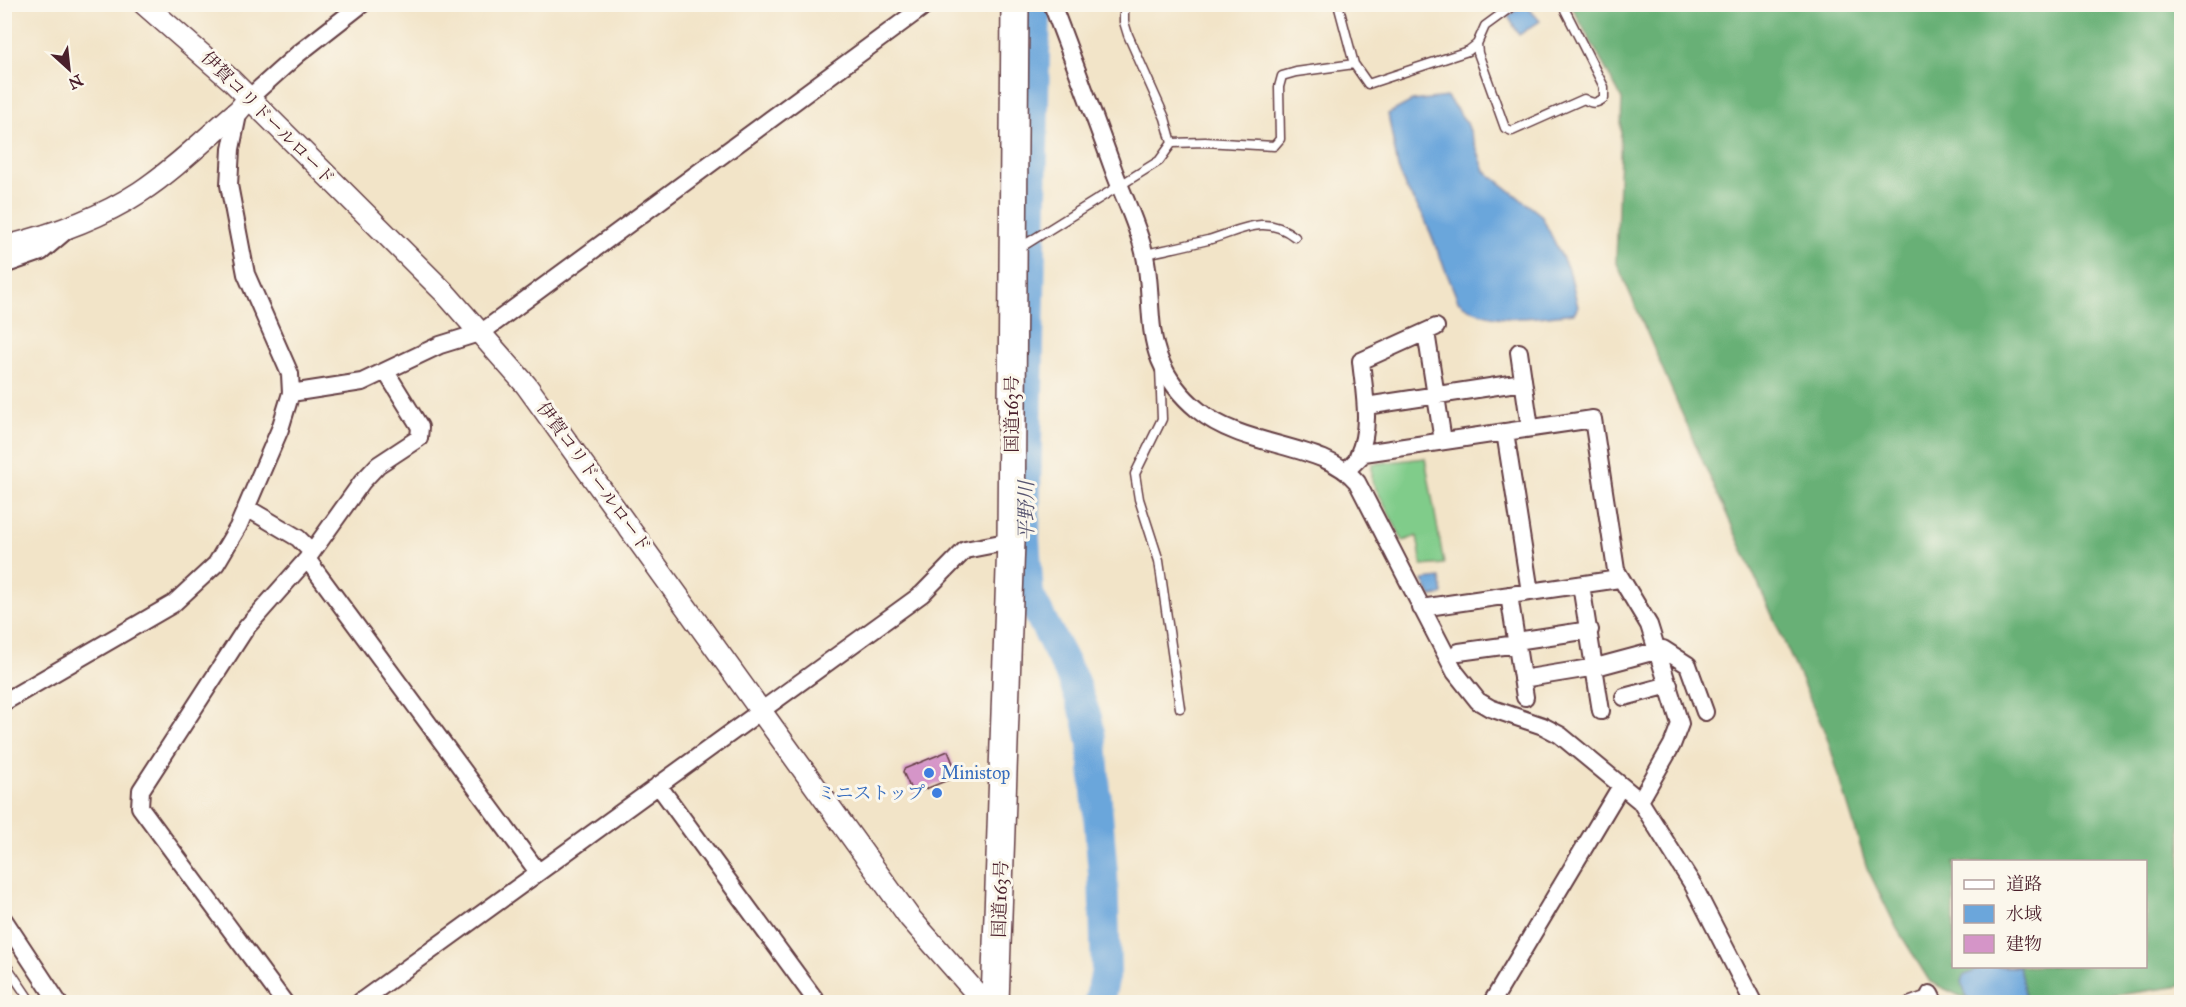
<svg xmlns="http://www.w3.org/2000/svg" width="2186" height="1007" viewBox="0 0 2186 1007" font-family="'IM FELL Great Primer','Noto Serif JP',serif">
	<rect width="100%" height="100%" fill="#fbf7ec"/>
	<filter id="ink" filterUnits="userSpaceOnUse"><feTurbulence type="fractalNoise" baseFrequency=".0167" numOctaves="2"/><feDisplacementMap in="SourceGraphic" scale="12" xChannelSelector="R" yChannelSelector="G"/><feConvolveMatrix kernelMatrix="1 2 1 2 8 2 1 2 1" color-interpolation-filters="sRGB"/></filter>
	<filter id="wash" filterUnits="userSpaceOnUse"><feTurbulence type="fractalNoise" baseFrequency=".008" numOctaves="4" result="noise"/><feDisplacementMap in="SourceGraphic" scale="24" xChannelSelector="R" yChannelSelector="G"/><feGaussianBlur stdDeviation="1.35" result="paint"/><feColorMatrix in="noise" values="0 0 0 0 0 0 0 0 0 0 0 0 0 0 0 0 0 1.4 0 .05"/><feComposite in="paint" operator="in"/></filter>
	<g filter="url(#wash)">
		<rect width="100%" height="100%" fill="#f2e4c8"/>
		<!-- green -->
		<path fill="#80cc8a" stroke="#65765a" stroke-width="1.5" d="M1425,458L1444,564L1422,566L1417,536L1403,541L1372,481V464Z"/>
		<!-- forest -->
		<path fill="#68b076" stroke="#596850" stroke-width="1.5" fill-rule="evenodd" d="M1571,5H2181V986L2068,1002H1985L1962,997L1930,982L1897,929L1867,868L1827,737L1699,453L1616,261L1622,99ZM1954,862H2146V966H1954Z"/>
		<!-- water -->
		<path fill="#6ba6db" stroke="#5a6283" stroke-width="1.5" d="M1525,4L1540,21L1519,35L1508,16Z
			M1447,97L1467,123L1485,171L1541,215L1570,273L1578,307L1574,313C1536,317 1490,327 1458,301L1423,215L1406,189L1398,168L1388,114L1412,101Z
			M1440,578L1443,594L1431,597L1423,580Z
			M1986,966L2019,967L2027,1002H1969L1961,982L1963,976Z"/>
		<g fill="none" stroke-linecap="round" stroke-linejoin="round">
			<!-- river -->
			<path stroke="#6ba6db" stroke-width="30" d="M1036,4L1025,539L1029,595L1073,680L1087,718L1092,743L1103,874L1106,971L1099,1002"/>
		</g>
		<g id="blocks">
			<!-- building -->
			<path fill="#d595c8" d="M948,751L958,776L913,794L903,772L904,769Z"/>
		</g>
	</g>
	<g filter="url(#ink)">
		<use href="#blocks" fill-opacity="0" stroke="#633d43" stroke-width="1.5"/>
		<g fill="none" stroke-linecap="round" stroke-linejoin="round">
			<!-- service casing -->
			<g stroke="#633d43" stroke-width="11">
				<path id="service" d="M1124,4V22L1128,35L1165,118L1172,143
					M1338,4L1354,64L1368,84L1468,51L1477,44L1485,26L1515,4
					M1477,44L1478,53L1505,128L1512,131L1584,99C1592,104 1596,104 1604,98V87L1562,4
					M1018,249L1159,161L1172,143L1205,142L1274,146L1280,139L1279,87L1282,76L1296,72L1354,64
					M1145,254C1166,250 1187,245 1208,240C1240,231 1265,213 1295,237
					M1160,368L1162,419L1135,474L1139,499L1159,561L1180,708
					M4,962L31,1002
					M1908,1002L1930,994"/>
			</g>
			<!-- minor casing -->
			<g stroke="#633d43" stroke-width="20">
				<path id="minor" d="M1052,4C1073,60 1094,115 1114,171C1124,198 1137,224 1144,252C1153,286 1146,327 1160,360C1168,379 1182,397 1198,410C1244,449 1324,442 1357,482L1455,672L1478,701L1490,708L1543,726L1560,735L1640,801L1693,885L1753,1002
					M249,98L298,54L362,4
					M4,265L41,252L67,230
					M1426,332L1443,441
					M1519,352L1530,428
					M291,393L362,382L440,345L482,332L927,4
					M1366,406L1523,382
					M1505,432L1530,592
					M1358,456C1372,427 1364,392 1361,361L1436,327
					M1347,470L1364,453L1593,419L1616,570L1649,625L1680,724L1672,745L1640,801
					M247,508L298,538L312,552
					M307,559L538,872
					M1581,585L1601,711
					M1509,595L1525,697
					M1421,608L1619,579
					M1516,641L1590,630
					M1459,652L1517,644
					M1522,679L1596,667L1663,649L1688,665L1705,712
					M1624,697L1669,685
					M4,702L173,604L216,564L238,527L280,429L291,393L290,374L246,274L229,185L231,149L239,110
					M658,785L817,1002
					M4,920L58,1002
					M1930,994L1934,1002
					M284,1002L140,807L141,790L246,628L307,559L362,482L378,465L419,438L420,427L386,372
					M360,1002L922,594L965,550L1011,541
					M1492,1002L1621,786"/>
			</g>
			<!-- tertiary casing -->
			<g stroke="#633d43" stroke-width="24">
				<path id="tertiary" d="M144,4L231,80L445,293L526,385L910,918L984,1002
					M4,247C52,235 99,219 140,192C175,169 207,137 239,110L249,98"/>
			</g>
			<!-- trunk casing -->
			<g stroke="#633d43" stroke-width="30">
				<path id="trunk" d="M995,1002L1011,541L1015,4"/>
			</g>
			<!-- service -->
			<use href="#service" stroke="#fff" stroke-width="8"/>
			<!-- minor -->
			<use href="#minor" stroke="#fff" stroke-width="16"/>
			<!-- tertiary -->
			<use href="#tertiary" stroke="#fff" stroke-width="21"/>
			<!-- trunk -->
			<use href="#trunk" stroke="#fff" stroke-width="27"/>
		</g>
	</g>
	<!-- markers -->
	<g fill="#3f7fe0" stroke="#fbf7ec" stroke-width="2">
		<circle cx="929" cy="773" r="6"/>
		<circle cx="937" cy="793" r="6"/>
	</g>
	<g text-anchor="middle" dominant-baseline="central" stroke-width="6" stroke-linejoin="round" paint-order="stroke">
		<!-- street labels -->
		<g font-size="18" fill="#4a1f2b" stroke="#fbf7ec">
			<text transform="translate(268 118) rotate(45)">伊賀コリドールロード</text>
			<text transform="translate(1012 414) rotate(-90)">国道163号</text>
			<text transform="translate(594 477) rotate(54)">伊賀コリドールロード</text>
			<text transform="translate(1000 899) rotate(-88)">国道163号</text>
		</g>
		<!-- shop labels -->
		<g font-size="18" fill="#366cbe" stroke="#fbf7ec" text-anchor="start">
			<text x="941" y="773">Ministop</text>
			<text x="925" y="793" text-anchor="end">ミニストップ</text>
		</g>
		<!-- water labels -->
		<g font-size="20" font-style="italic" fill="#575571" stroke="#fbf7ec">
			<text transform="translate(1026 511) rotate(-90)">平野川</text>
		</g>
	</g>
	<!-- margin -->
	<rect width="2186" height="1007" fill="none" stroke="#fbf7ec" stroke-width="24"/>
	<!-- legend -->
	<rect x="1952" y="860" width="195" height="108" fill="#fbf7ec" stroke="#b4a19f" stroke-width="1.5"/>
	<rect x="1964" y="880" width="30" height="9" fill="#ffffff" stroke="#b4a19f" stroke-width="1.5"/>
	<text x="2006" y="890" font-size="18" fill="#4a1f2b">道路</text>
	<rect x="1964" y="905" width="30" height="18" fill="#6ba6db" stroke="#b4a19f" stroke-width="1.5"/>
	<text x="2006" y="920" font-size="18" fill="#4a1f2b">水域</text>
	<rect x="1964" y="935" width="30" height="18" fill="#d595c8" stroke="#b4a19f" stroke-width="1.5"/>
	<text x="2006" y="950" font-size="18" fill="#4a1f2b">建物</text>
	<!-- north arrow -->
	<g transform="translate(69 69) rotate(153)" stroke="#fbf7ec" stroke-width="4.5" paint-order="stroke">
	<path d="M0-4.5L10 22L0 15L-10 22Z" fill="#4a1f2b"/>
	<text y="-9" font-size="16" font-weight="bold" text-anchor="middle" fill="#4a1f2b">N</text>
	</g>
</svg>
